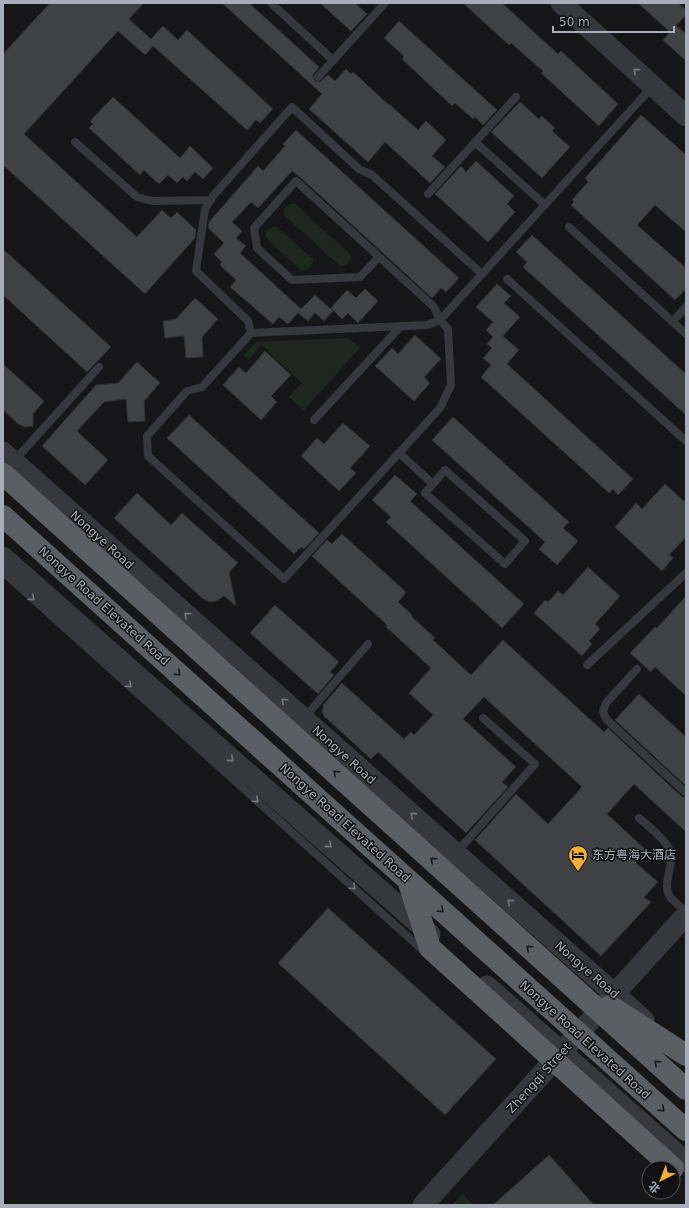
<svg xmlns="http://www.w3.org/2000/svg" width="689" height="1208" viewBox="0 0 689 1208" font-family="'DejaVu Sans','Noto Sans SC',sans-serif">
	<rect width="100%" height="100%" fill="#161618"/>
	<!-- green -->
	<path fill="#1e261f" d="M291,204H295L351,255C351,262 348,266 340,266L284,215C283,209 285,206 291,204Z
		M273,227H277L313,259C313,267 309,270 302,271L266,238C265,232 267,229 273,227Z
		M348,338L360,348L304,410L289,397L302,383L261,345L248,360L244,355L256,342Z
		M463,1194L473,1205H452Z"/>
	<!-- building -->
	<path fill="#404145" stroke="#303034" d="M50,3H144L129,19L151,39L163,26L178,40L187,30L273,109L260,123L256,120L247,130L153,46L145,55L118,31L24,134L137,237L162,210L171,218L177,212L196,230L195,238L145,294L3,165V54Z
		M222,3H249L319,67L313,75V78L315,81L320,82L328,75L335,81L346,69L351,74L353,72L389,105V104L418,130L426,121L446,140L432,156L445,167L430,183L385,142L368,162L309,109L322,94Z
		M320,3H355L367,14L351,31Z
		M463,3H502L558,54L561,51L618,104L599,126L541,73L543,71L511,43L509,45Z
		M638,3H678L686,10V15L670,32Z
		M399,21L497,110L483,125L475,117L473,119L455,103L452,106L402,59L404,56L384,38Z
		M676,25L686,34V61L663,40Z
		M113,97L180,158L190,146L213,168L203,179L195,172L187,181L183,177L177,183L168,175L159,184L144,170L140,175L89,128L93,124L90,121Z
		M520,102L539,119L542,116L555,128L552,131L570,147L542,178L491,132Z
		M641,115L686,155V232L655,205L637,225L686,268V289L675,300L571,205L574,202L572,200L588,182L585,178Z
		M296,130L459,278L446,292L441,288L432,298L300,177L292,171L258,208L251,202L232,222L242,231L236,238L246,246L240,253L301,309L315,295L333,311L324,321L315,313L308,321L298,313L288,324L279,317L273,324L230,287L236,280L220,265L222,262L214,254L224,243L208,228L209,222L258,166L263,171L285,146L283,144Z
		M476,161L514,196L507,204L515,212L488,242L435,194L461,166L466,172Z
		M532,235L686,374V415L523,267L527,262L516,252Z
		M3,249L111,347L87,372L3,295Z
		M497,284L511,296L504,303L520,317L503,336L519,350L507,364L633,479L618,495L613,489L609,493L481,377L491,365L483,358L492,348L487,344L493,337L486,330L493,322L476,307Z
		M365,289L378,301L358,323L348,313L342,319L331,308L347,290L356,298Z
		M195,298L218,319L202,337L203,357L186,358L184,336L165,338L163,321L176,319Z
		M415,335L441,359L424,377L430,383L414,401L375,366L392,348L398,354Z
		M265,351L291,375L271,396L277,402L261,420L223,385L239,367L246,373Z
		M137,362L160,383L144,401L145,421L128,422L126,399L104,402L77,431L108,460L85,485L42,446L96,385L118,383Z
		M3,364L44,401L33,414V426L25,427L18,424L3,410Z
		M189,415L319,533L304,549L301,547L294,554L167,438Z
		M453,417L569,522L563,528L578,541L557,565L539,549L545,542L432,440Z
		M343,423L370,446L350,468L356,473L339,491L301,456L317,438L324,444Z
		M395,475L417,494L410,501L524,604L502,628L386,522L391,517L372,500Z
		M665,484L686,503V537L669,555L673,558L662,571L615,527L636,503L642,509Z
		M137,493L171,525L182,513L238,563L229,572L236,606L224,596L216,601L210,602L202,598L114,518Z
		M342,534L406,592L398,602L412,615L411,616L435,638L433,640L471,675L503,640L604,732L608,728L682,797L686,798V832L634,784L607,814L647,851L636,863L658,882L644,897L651,902L601,956L475,840L516,794L548,824L582,787L484,697L463,719L516,767L502,782L508,787L466,833L378,752L371,759L324,716L322,712L324,704L342,683L404,739L411,732L414,735L433,715L409,693L431,668L386,627L387,625L312,556L327,540L332,544Z
		M588,567L620,596L595,624L600,629L589,641L592,644L582,656L534,613L545,600L548,602L558,591L563,595Z
		M686,596V696L655,667L651,672L630,653L655,627L657,628Z
		M275,605L339,662L330,672L334,675L318,694L250,633Z
		M639,694L686,737V786L615,720Z
		M328,908L496,1059L445,1115L278,963Z
		M549,1155L594,1205H493Z"/>
	<g fill="none" stroke-linecap="round" stroke-linejoin="round">
		<!-- service -->
		<path stroke="#37383d" stroke-width="8" d="M271,3L333,60
			M318,77L385,3
			M75,142L137,197L152,201L211,200
			M475,142L545,205
			M428,194L516,97
			M569,227L686,334
			M379,257L360,277L292,280L257,248L254,228L296,181L434,307L440,320L427,325L251,333L202,387L187,391L147,436L148,456L284,579L440,408L451,385L448,329L440,320L482,274
			M507,279L686,441
			M673,321L686,307
			M251,333L248,321L196,271L205,209L213,196L292,107L359,169L372,175L482,274L652,87
			M314,420L401,326
			M399,453L433,484L425,493L505,564L525,541L445,470L433,484
			M14,461L99,367
			M3,572L426,953
			M587,665L686,573
			M637,669L606,703L603,711L606,719L686,793
			M304,718L368,644
			M639,818C647,825 666,840 669,849C676,864 661,883 670,897C674,902 681,907 686,912
			M456,853L535,764L483,718"/>
		<!-- tertiary -->
		<path stroke="#37383d" stroke-width="21" d="M561,3L686,116
			M3,452L644,1020
			M3,557L430,934
			M487,986L686,1162
			M423,1205L686,915"/>
		<!-- trunk -->
		<path stroke="#5b5e65" stroke-width="22" d="M3,474L686,1089
			M3,516L686,1130
			M408,880L430,948L673,1168
			M610,1006L686,1055"/>
	</g>
	<!-- one-way arrows -->
	<defs><path id="oneway-chevron" d="M-2-3.5L2.5 0L-2 3.5" fill="none" stroke-width="1.6" stroke-linecap="round" stroke-linejoin="round"/></defs>
	<g stroke="#757881">
		<use href="#oneway-chevron" transform="translate(636 71) rotate(-138)"/>
		<use href="#oneway-chevron" transform="translate(32 598) rotate(42)"/>
		<use href="#oneway-chevron" transform="translate(187 615) rotate(-138)"/>
		<use href="#oneway-chevron" transform="translate(129 685) rotate(42)"/>
		<use href="#oneway-chevron" transform="translate(284 701) rotate(-138)"/>
		<use href="#oneway-chevron" transform="translate(231 759) rotate(41)"/>
		<use href="#oneway-chevron" transform="translate(256 800) rotate(42)"/>
		<use href="#oneway-chevron" transform="translate(413 815) rotate(-138)"/>
		<use href="#oneway-chevron" transform="translate(329 845) rotate(41)"/>
		<use href="#oneway-chevron" transform="translate(353 887) rotate(42)"/>
		<use href="#oneway-chevron" transform="translate(510 902) rotate(-139)"/>
	</g>
	<g stroke="#18191b">
		<use href="#oneway-chevron" transform="translate(178 673) rotate(42)"/>
		<use href="#oneway-chevron" transform="translate(336 773) rotate(-138)"/>
		<use href="#oneway-chevron" transform="translate(433 860) rotate(-138)"/>
		<use href="#oneway-chevron" transform="translate(441 910) rotate(42)"/>
		<use href="#oneway-chevron" transform="translate(529 948) rotate(-138)"/>
		<use href="#oneway-chevron" transform="translate(657 1063) rotate(-138)"/>
		<use href="#oneway-chevron" transform="translate(662 1109) rotate(42)"/>
	</g>
	<!-- icons -->
	<defs>
		<g id="hotel-pin" transform="scale(1)"><path d="M0 17L-7.5 6A9.5 9.5 0 1 1 7.5 6Z" fill="#f2b134" stroke="#111113"/><path d="M-6-4.5h1.5V1H6V5H4.5V3h-9V5H-6ZM-4 0a1.8 1.8 0 1 1 3.6 0ZM.5 0V-2.5h3Q6-2.5 6 0Z" fill="#111"/></g>
	</defs>
	<g fill-rule="evenodd">
		<use href="#hotel-pin" x="578" y="855"/>
	</g>
	<g text-anchor="middle" dominant-baseline="central" stroke-width="3" stroke-linejoin="round" paint-order="stroke">
		<!-- street labels -->
		<g font-size="12" fill="#a8adb8" stroke="#111113">
			<text transform="translate(102 540) rotate(42)">Nongye Road</text>
			<text transform="translate(104 606) rotate(42)">Nongye Road Elevated Road</text>
			<text transform="translate(344 755) rotate(42)">Nongye Road</text>
			<text transform="translate(345 823) rotate(42)">Nongye Road Elevated Road</text>
			<text transform="translate(587 970) rotate(41)">Nongye Road</text>
			<text transform="translate(585 1040) rotate(42)">Nongye Road Elevated Road</text>
			<text transform="translate(539 1078) rotate(-48)">Zhengqi Street</text>
		</g>
		<!-- poi labels -->
		<g font-size="12" fill="#a8adb8" stroke="#111113" text-anchor="start">
			<text x="592" y="855">东方粤海大酒店</text>
		</g>
	</g>
	<!-- border -->
	<rect width="689" height="1208" fill="none" stroke="#a8adb8" stroke-width="8"/>
	<!-- north arrow -->
	<g transform="translate(661 1180) rotate(222)"><circle r="19" fill="#111113" stroke="#4d4f55"/>
	<path d="M0-3L7 15L0 10L-7 15Z" fill="#f2b134"/>
	<text y="-6" font-size="11" font-weight="bold" text-anchor="middle" fill="#a8adb8">北</text>
	</g>
	<!-- scale -->
	<path d="M553 26v6h121v-6" fill="none" stroke="#a8adb8" stroke-width="2"/>
	<text x="559" y="26" font-size="12" fill="#a8adb8" stroke="#111113" stroke-width="3" paint-order="stroke">50 m</text>
</svg>
